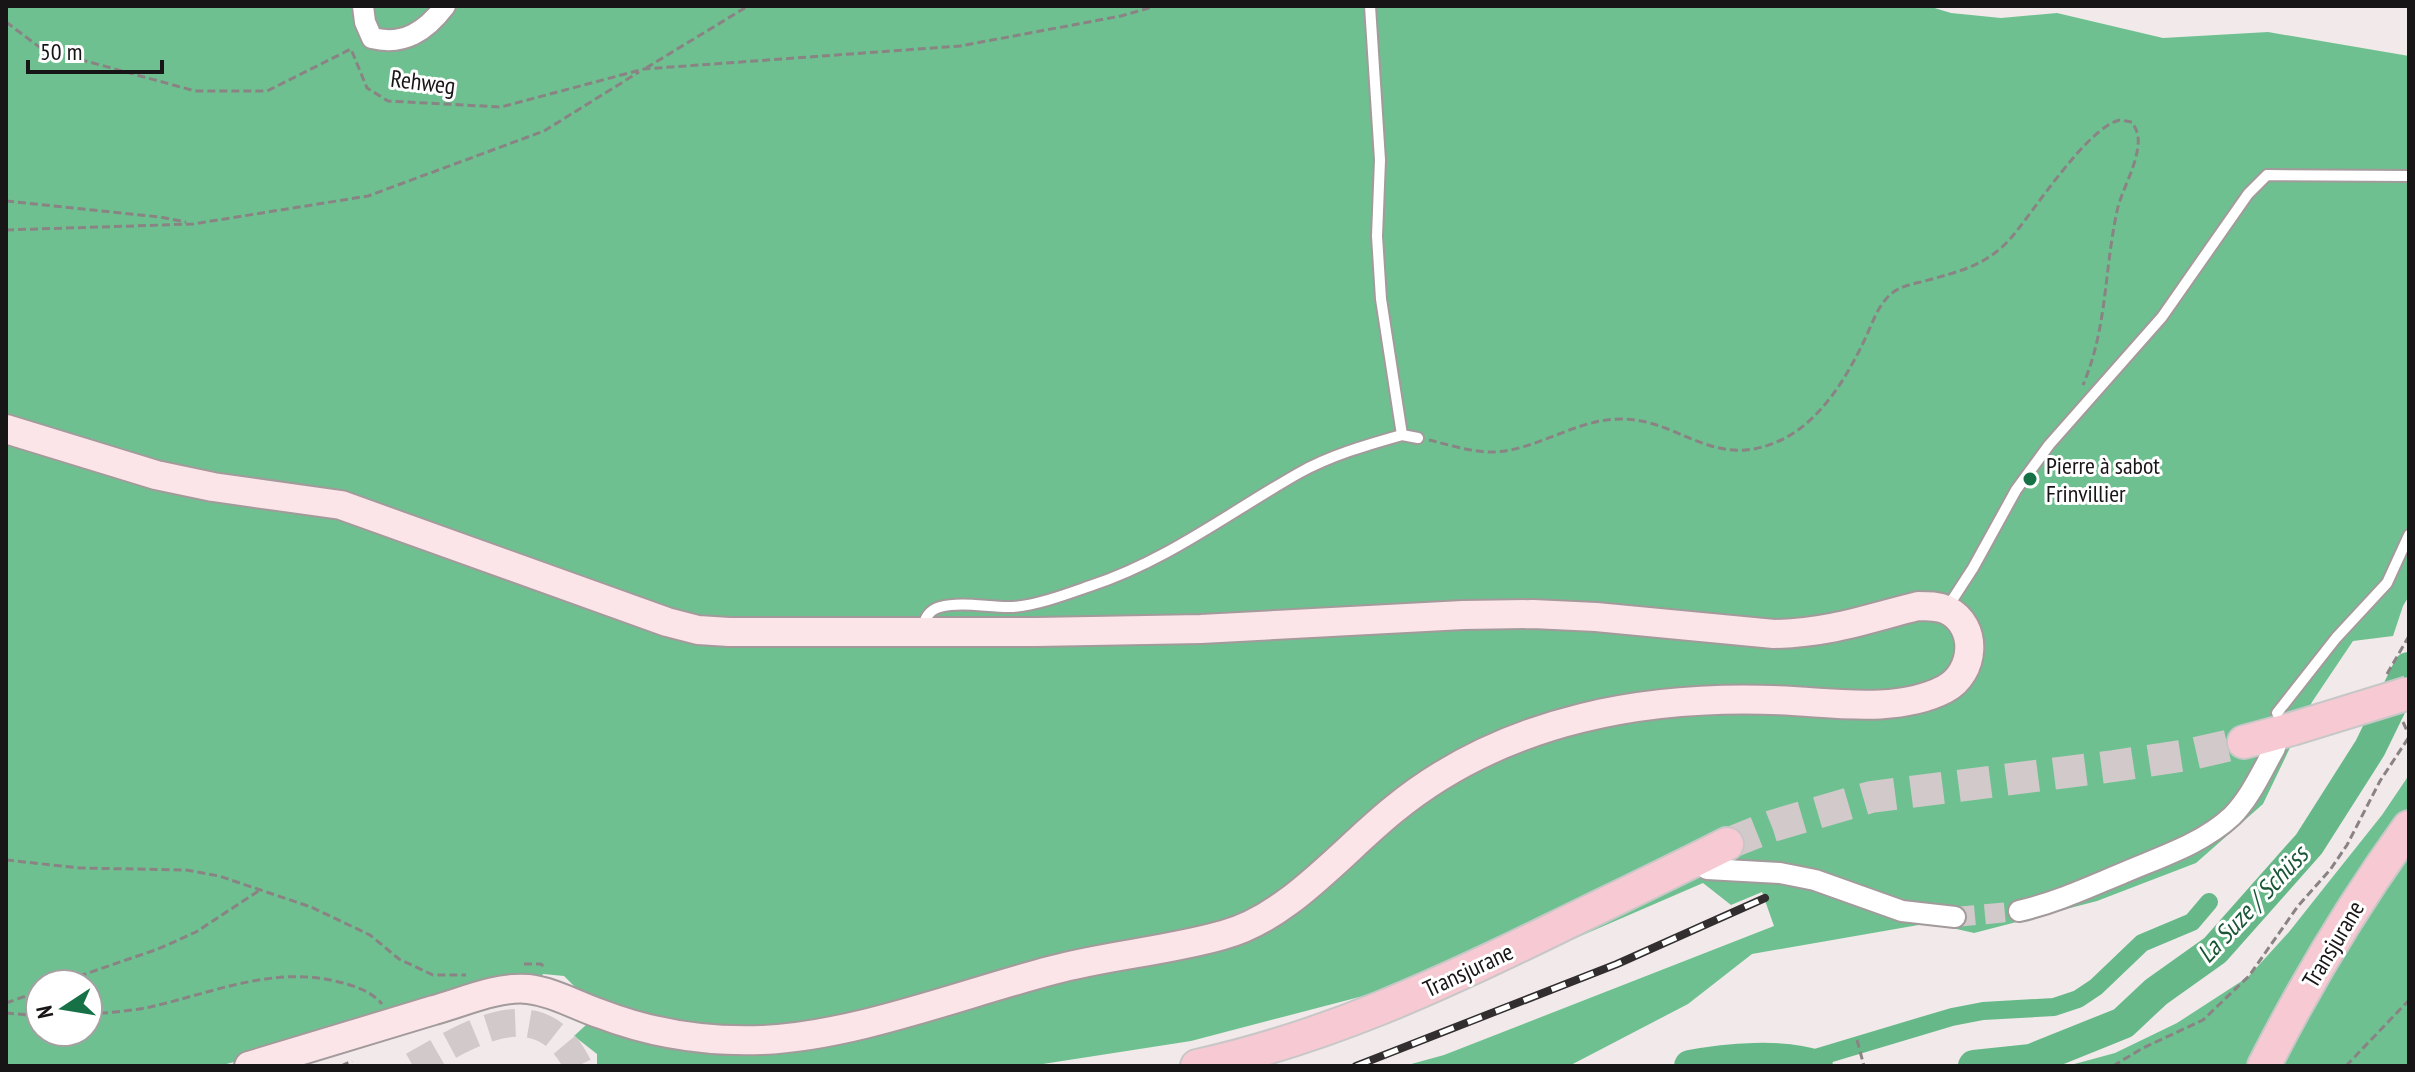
<svg xmlns="http://www.w3.org/2000/svg" width="2415" height="1072" viewBox="0 0 2415 1072" font-family="'PT Sans Narrow',sans-serif">
	<rect width="100%" height="100%" fill="#f2e9ea"/>
	<!-- forest -->
	<path fill="#6fc090" fill-rule="evenodd" d="M6,6H1928L1951,13L2001,18L2057,13L2163,38L2268,32L2409,56V596L2403,606L2393,636L2353,641L2312,702L2263,804L2196,863L2097,901L1974,933L1930,923L1752,954L1688,1004L1569,1066H1404L1444,1055L1774,926L1762,892L1731,905L1703,883L1562,944L1191,1041L1030,1066H597V1054L574,1036L586,1025L643,1039L581,993L564,976L543,974L540,980L219,1066H6ZM40,984H88V1032H40Z
		M2409,775V1066H2067L2115,1053L2177,1023L2248,977L2289,932L2327,884L2382,815Z"/>
	<g fill="none" stroke-linecap="round" stroke-linejoin="round">
		<!-- canal -->
		<path stroke="#67b889" stroke-width="18" d="M1805,1061L1952,1017L1983,1011L2054,1007L2078,999L2096,987L2142,943L2192,922L2209,902"/>
		<!-- river -->
		<path stroke="#67b889" stroke-width="32" d="M1690,1066C1726,1059 1783,1054 1817,1066
			M1974,1066L2031,1060L2123,1023L2156,992L2215,950L2309,844L2370,748L2409,668"/>
		<!-- street-tunnel -->
		<path stroke="#d1c9ca" stroke-width="20" stroke-dasharray="20 10" stroke-linecap="butt" d="M1955,917L2019,911"/>
		<!-- secondary-tunnel -->
		<path stroke="#d1c9ca" stroke-width="28" stroke-dasharray="28 14" stroke-linecap="butt" d="M413,1066C466,1036 539,986 578,1066"/>
		<!-- primary-tunnel -->
		<path stroke="#d1c9ca" stroke-width="32" stroke-dasharray="32 16" stroke-linecap="butt" d="M1727,844L1772,826L1871,797L2114,766L2187,755L2244,742"/>
		<!-- lane casing -->
		<g stroke="#a29a9b" stroke-width="14">
			<path id="lane" d="M1402,435L1418,438
				M1947,608L1973,568L2016,490L2049,445L2162,317L2248,194L2267,175L2409,176
				M922,629C925,618 929,610 940,607C963,601 990,608 1013,607C1038,605 1067,594 1090,586C1167,561 1230,512 1299,473C1331,455 1367,445 1402,435L1381,299L1377,236L1380,160L1370,6
				M2277,713L2336,638L2387,583L2409,535"/>
		</g>
		<!-- street casing -->
		<g stroke="#a29a9b" stroke-width="24">
			<path id="street" d="M363,6L365,22L372,38C404,46 426,31 445,6
				M1707,869L1780,873L1815,880L1902,911L1955,917
				M2019,911C2055,903 2089,887 2123,873C2160,857 2202,844 2232,816C2250,798 2262,771 2275,748"/>
		</g>
		<!-- secondary casing -->
		<g stroke="#a29a9b" stroke-width="32">
			<path id="secondary" d="M6,429L156,475L213,487L341,505L667,622L698,630L729,632H1036L1201,629L1463,615L1533,614L1596,617L1774,634C1830,633 1866,619 1918,606C1928,606 1938,606 1947,610C1979,626 1975,673 1945,689C1901,712 1841,704 1793,701C1651,693 1505,718 1393,810C1341,852 1288,918 1223,935C1167,951 1109,955 1053,970C961,994 855,1036 762,1040C707,1042 653,1034 601,1014C577,1006 554,992 528,989C498,986 463,1002 434,1010C373,1029 311,1047 249,1066"/>
		</g>
		<!-- primary casing -->
		<g stroke="#c8c7c7" stroke-width="36">
			<path id="primary" d="M2244,742L2292,729
				M1197,1066C1325,1038 1440,985 1556,928C1613,900 1670,873 1727,844
				M2264,1066C2306,983 2354,903 2409,827"/>
		</g>
		<!-- path -->
		<path stroke="#898384" stroke-width="3" stroke-dasharray="8 4" stroke-linecap="butt" d="M6,22L42,49L195,91H267L351,49L367,88L388,101L501,107L644,69L960,46L1121,16L1156,6
			M646,68L748,6
			M6,201L160,217L186,222
			M6,230L193,224L368,196L544,131L639,72
			M1429,440C1450,445 1474,453 1495,452C1540,449 1578,418 1623,419C1679,420 1712,468 1774,443C1817,427 1846,379 1864,341C1872,325 1877,306 1891,294C1900,286 1913,284 1925,281C1957,272 1986,266 2010,239C2033,213 2087,127 2120,120C2121,120 2131,122 2132,122C2137,130 2139,136 2138,145C2136,169 2120,192 2116,216C2104,275 2107,328 2083,385
			M2387,674L2409,636
			M2403,722L2409,735
			M6,860L80,868L186,870L219,876L311,907L370,935L399,959L433,975H466
			M524,964H541L544,967
			M56,984L158,949L196,932L260,890
			M6,1003L40,991
			M6,1013L40,1016
			M88,1014C109,1013 130,1011 150,1007C212,993 274,965 339,982C355,986 371,991 382,1004
			M1857,1040L1864,1066
			M341,1066L352,1061
			M2113,1066L2143,1048L2203,1020L2249,976L2298,906L2330,870L2347,845L2380,781L2409,737
			M2346,1066L2409,1000"/>
		<!-- lane -->
		<use href="#lane" stroke="#fff" stroke-width="10"/>
		<!-- street -->
		<use href="#street" stroke="#fff" stroke-width="20"/>
		<!-- secondary -->
		<use href="#secondary" stroke="#fbe5e9" stroke-width="28"/>
		<!-- primary -->
		<use href="#primary" stroke="#f7cad3" stroke-width="32"/>
		<!-- rail casing -->
		<g stroke="#322e2f" stroke-width="8">
			<path id="rail" d="M1356,1066L1617,964L1765,898"/>
		</g>
		<!-- rail -->
		<use href="#rail" stroke="#fff" stroke-width="5" stroke-dasharray="15" stroke-linecap="butt"/>
		<!-- primary-bridge casing -->
		<g stroke="#c8c7c7" stroke-width="36" stroke-linecap="butt">
			<path id="primary-bridge" d="M2292,729L2409,693"/>
		</g>
		<!-- primary-bridge -->
		<use href="#primary-bridge" stroke="#f7cad3" stroke-width="32"/>
	</g>
	<!-- markers -->
	<circle fill="#167146" stroke="#fff" stroke-width="3" cx="2030" cy="479" r="8"/>
	<g text-anchor="middle" dominant-baseline="central" stroke-width="6" stroke-linejoin="round" paint-order="stroke">
		<!-- street labels -->
		<g font-size="24" fill="#181516" stroke="#fff">
			<text transform="translate(423 82) rotate(7)">Rehweg</text>
			<text transform="translate(2333 944) rotate(-59)">Transjurane</text>
			<text transform="translate(1468 970) rotate(-25)">Transjurane</text>
		</g>
		<!-- poi labels -->
		<g font-size="24" fill="#181516" stroke="#fff" text-anchor="start">
			<text x="2046" y="465">Pierre à sabot<tspan x="2046" dy="28">Frinvillier</tspan></text>
		</g>
		<!-- water labels -->
		<g font-size="26" font-style="italic" fill="#195636" stroke="#fff">
			<text transform="translate(2252 904) rotate(-47)">La Suze / Schüss</text>
		</g>
	</g>
	<!-- border -->
	<rect width="2415" height="1072" fill="none" stroke="#181516" stroke-width="16"/>
	<!-- north arrow -->
	<g transform="translate(64 1008) rotate(258)"><circle r="38" fill="#ffffff" stroke="#a3a1a2" stroke-width="2"/>
	<path d="M0-6L14 30L0 20L-14 30Z" fill="#167146"/>
	<text y="-12" font-size="22" font-weight="bold" text-anchor="middle" fill="#181516">N</text>
	</g>
	<!-- scale -->
	<path d="M28 60v12h134v-12" fill="none" stroke="#181516" stroke-width="4"/>
	<text x="40" y="60" font-size="24" fill="#181516" stroke="#ffffff" stroke-width="6" paint-order="stroke">50 m</text>
</svg>
